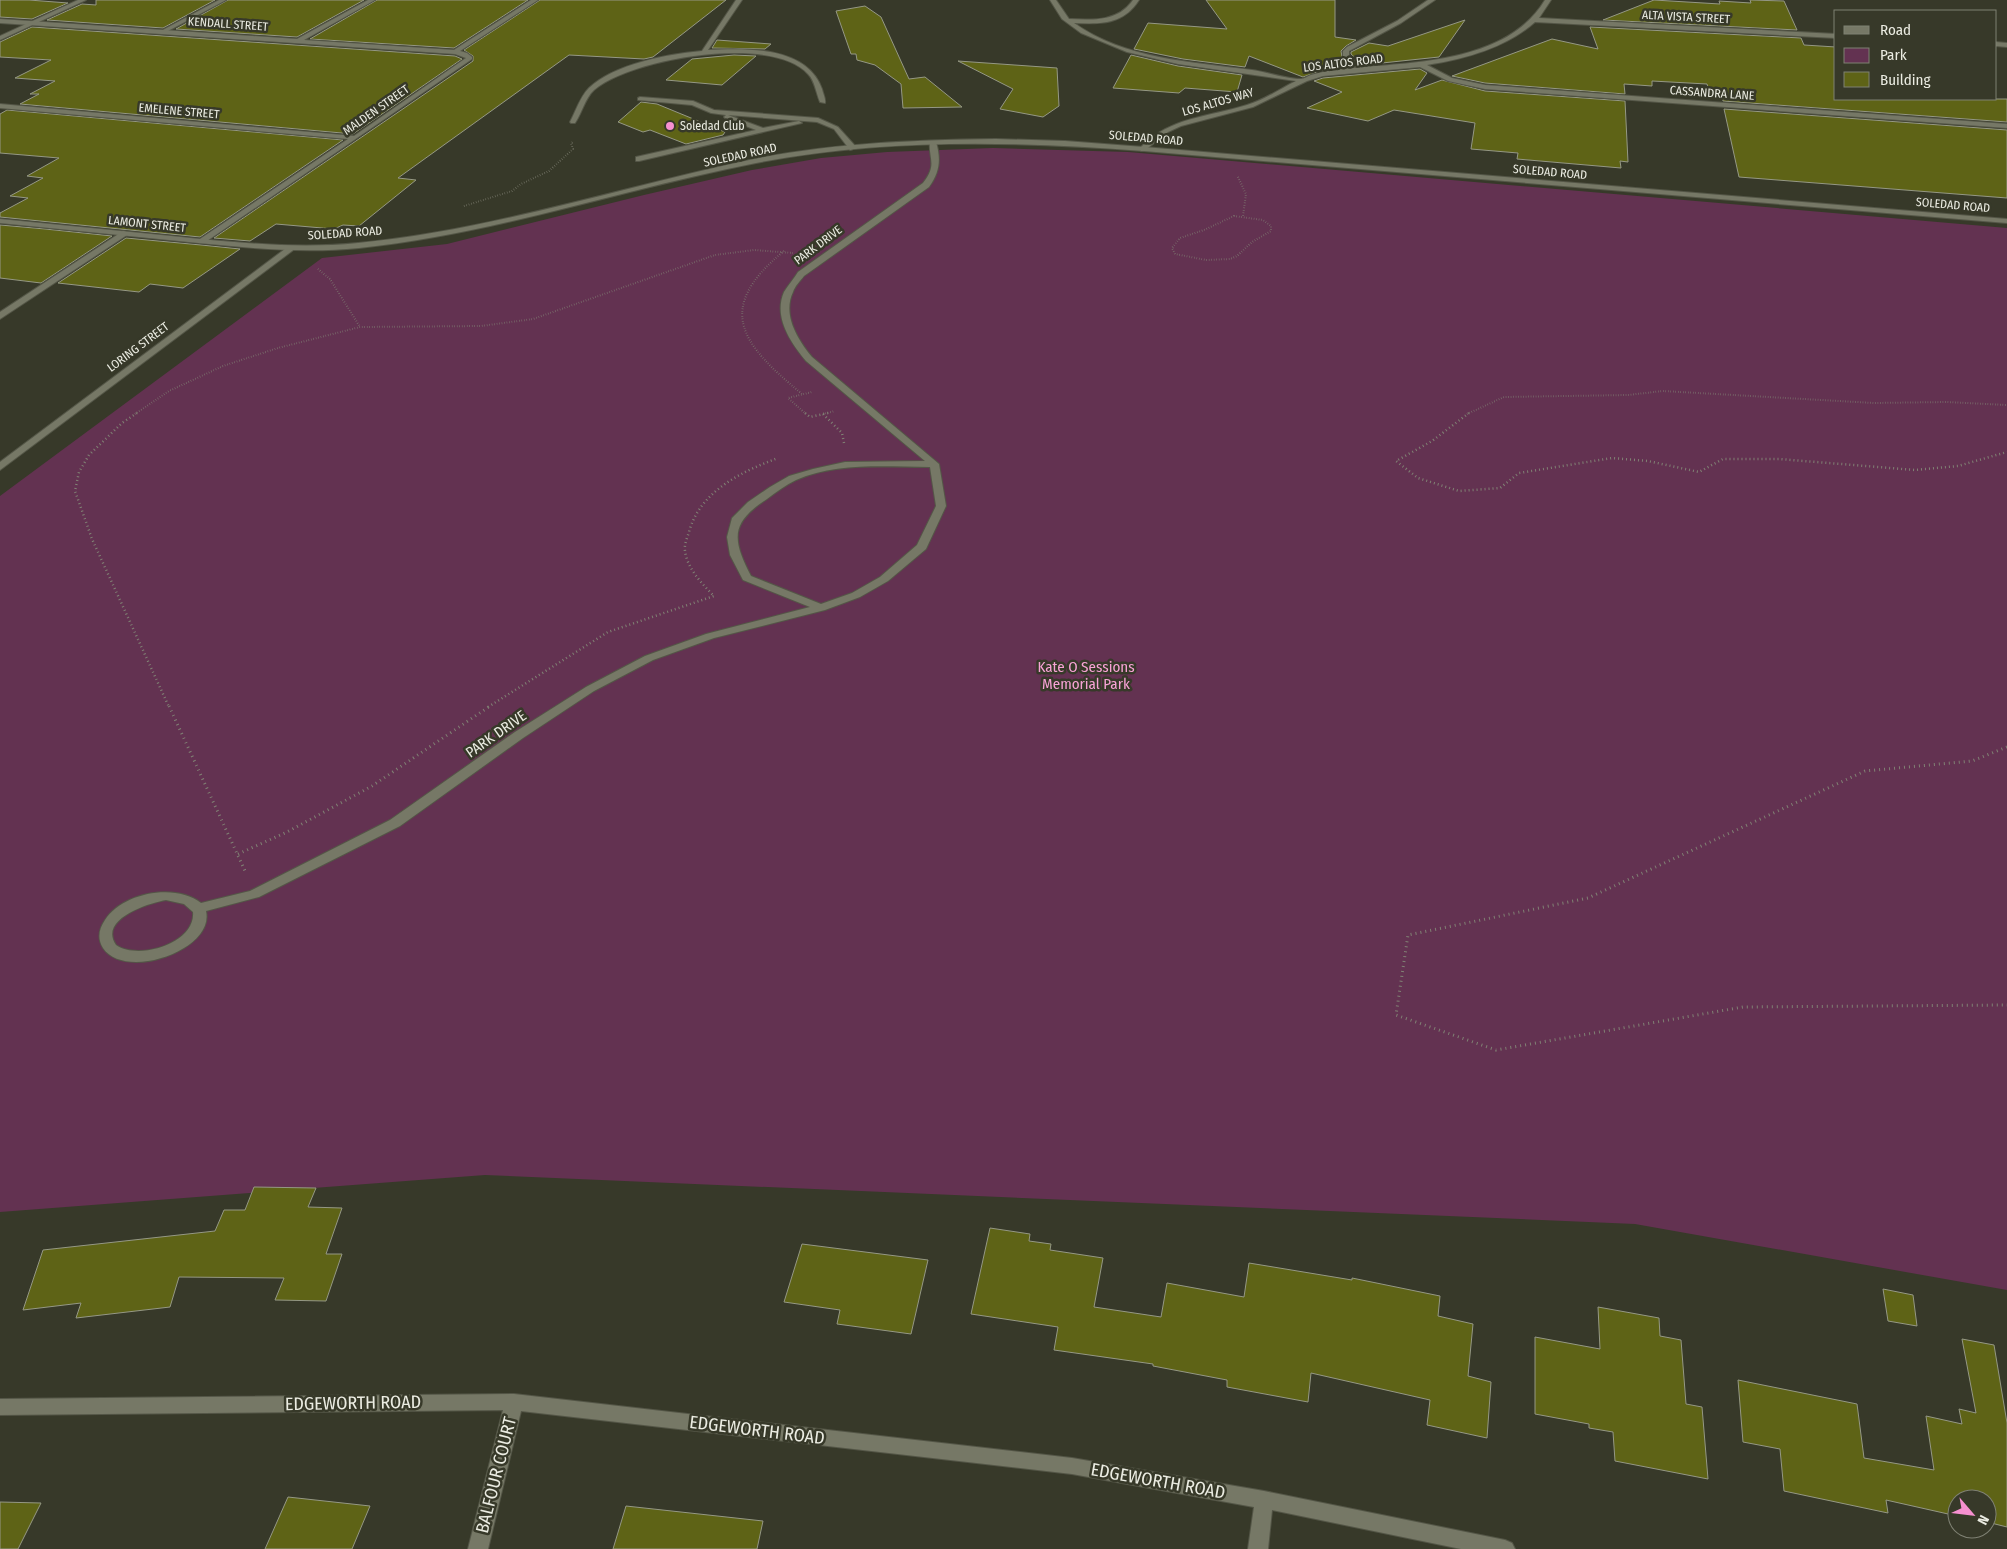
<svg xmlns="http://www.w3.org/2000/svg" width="2007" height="1549" viewBox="0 0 2007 1549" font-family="'Fira Sans Condensed',sans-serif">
	<rect width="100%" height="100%" fill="#373929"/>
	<!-- green -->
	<path fill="#633251" d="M993,148L1128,152L2007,228V1290L1635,1224L485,1175L0,1212V496L322,258L447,244L644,195L752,170L821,158L887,152Z"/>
	<!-- building -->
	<path fill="#5e6316" stroke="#959885" d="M0,0H29L68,3L32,19L0,17Z
		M96,0H215L163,28L47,20L82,4L96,5Z
		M228,0H364L297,37L176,29Z
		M377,0H528L454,48L310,39Z
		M540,0H726L653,57L644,59L569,55L398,178L416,180L359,226L343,225L334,229L276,224L250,241L214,238L473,61V56L464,50Z
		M1206,0H1335V37L1356,40L1346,46L1341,51L1342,57L1352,66L1322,70L1303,77L1249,56L1245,67L1183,59L1134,49L1148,23L1227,29Z
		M1654,0L1720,4L1719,1L1751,3L1750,0L1784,1L1797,30L1603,20Z
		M865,6L881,17L909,79L925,77L962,107L903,108L901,84L875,65L857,60L856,54H851L836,11Z
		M1465,20L1439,57L1363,65L1351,54V52L1369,43L1388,46Z
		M32,27L455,56L462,59L353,134L20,104L39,94H30L55,81L15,78L51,60L0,57V42Z
		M1590,27L1801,38L1804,45L1836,47V99H2007V122L1723,101L1721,91H1709L1707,84L1652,81V86L1624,84L1625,94L1485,83L1452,76L1552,39L1598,49Z
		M717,40L771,44L765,49L712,48Z
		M734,55L756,56L722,85L666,80L692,59Z
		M1131,55L1178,66L1242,75L1237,92L1185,88L1179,93L1113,88Z
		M958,61L1057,68L1059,106L1043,117L1000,109L1013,89Z
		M1420,69L1427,73L1415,90L1442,80L1485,91L1625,101L1628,162L1620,161L1621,168L1517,159L1518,153L1471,149L1475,123L1394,110L1368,121L1307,108L1342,92L1314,81L1323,78Z
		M641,102L657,104L725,132L723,135L686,144L650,130L643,132L618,122Z
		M1724,109L2007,130V198L1739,177Z
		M7,110L343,140L200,237L0,217V213L28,198L10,196L43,178L27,176L59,158L0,153V114Z
		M0,225L45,229L112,236L41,283L0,278Z
		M126,238L201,245L240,249L183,288L150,284L139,292L58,283Z
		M254,1187L316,1188L308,1207L342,1208L326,1254H342L326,1301L275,1300L284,1278L179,1277L170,1307L76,1318L81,1303L23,1310L43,1250L215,1231L224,1210H245Z
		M990,1228L1030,1234L1029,1241L1051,1244L1050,1250L1103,1258L1094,1307L1161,1317L1167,1283L1244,1297L1249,1263L1352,1280V1278L1440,1296L1438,1316L1473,1324L1468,1376L1491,1382L1487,1438L1427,1425L1430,1400L1311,1373L1308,1402L1227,1387V1380L1153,1366V1364L1054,1350L1058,1327L971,1314Z
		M802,1244L928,1260L911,1334L837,1324L840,1310L784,1302Z
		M1883,1289L1913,1295L1917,1326L1888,1321Z
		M1598,1307L1659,1318L1660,1336L1681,1340L1686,1404L1702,1407L1708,1479L1615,1461L1613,1432L1589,1428V1424L1535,1414V1337L1600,1349Z
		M1962,1339L1994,1345L2007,1423V1527L1987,1522V1499H1957V1516L1886,1500L1888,1513L1784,1491L1780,1449L1743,1442L1738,1380L1857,1404L1864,1458L1934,1470L1926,1416L1962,1424L1959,1409L1976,1413Z
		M288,1497L370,1506L352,1549H265Z
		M0,1502L41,1503L18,1549H0Z
		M626,1506L763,1521L757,1549H613Z"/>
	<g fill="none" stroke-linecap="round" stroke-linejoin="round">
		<!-- lane casing -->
		<g stroke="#545647" stroke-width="2">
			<path id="lane" d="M219,0H226L166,32L161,31Z
				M1428,0H1435L1401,23L1349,51V55L1363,68V70H1359L1343,56V51L1347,47L1397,21Z
				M640,97L693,101L714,110L818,118L838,127L857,148L850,150L834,129L817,122L728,115L763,128L799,121L802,123L639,161H636V157L756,130L725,118L724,117L726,115L711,113L692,105L638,100V98Z
				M123,231L130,233L0,319V312Z"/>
		</g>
		<!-- street casing -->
		<g stroke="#545647" stroke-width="2">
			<path id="street" d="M368,0H375L304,40L454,50L531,0H538L460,51L467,53L472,57V59L204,243L197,241L348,139L0,108V104L354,136L466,58L455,54L0,23V19L297,39Z
				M736,0H742L708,50C746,48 807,46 822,89C823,94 826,99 825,103L820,102C816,93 815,81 808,74C772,34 632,58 594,90C585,98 582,113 575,123H571L570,122C576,111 580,97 589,88C614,64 668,54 702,51Z
				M1050,0H1056L1069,19C1093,20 1118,22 1133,0H1139C1123,25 1101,24 1074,23C1124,59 1192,62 1252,70C1267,72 1286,79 1301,79C1304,79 1308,76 1311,75C1321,72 1331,70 1341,69C1407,62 1506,65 1545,0H1551L1539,18L1836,34V38L1535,22C1506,48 1465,59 1427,65L1452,78L1485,85L2007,124V128L1485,89L1448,81L1420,67L1323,76L1307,81L1253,107L1181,126L1168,132L1144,151H1141V147C1170,117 1209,117 1247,105C1264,100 1280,89 1296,81L1178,64L1127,52L1081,33L1062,19Z
				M1996,42L2007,43V47L1996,46Z
				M930,141L936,142C941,159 940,172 929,187L804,276C800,281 795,286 793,292C782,315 798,340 812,357L939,464L946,506L926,549L888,581L860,597L825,610L714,638L653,660L594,691L523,738L400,826L259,897L206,911C215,950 125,981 103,948C97,938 99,929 105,920C123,892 176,883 201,903L250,891L390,820L515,732L586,687L645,656L706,634L810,607L743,580L730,555L727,537L732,518L748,502L770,487L789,476L813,469L845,462L925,461L806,361C791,343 773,317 784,292C788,285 794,279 798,272L923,183C938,164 928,159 930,141ZM930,467L936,506L917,545L880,577L852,593L821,604L751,576C732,539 730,523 767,499C776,492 786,485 796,480C837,462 886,467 930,467ZM166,900L184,904L193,912C196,943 139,961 116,945C98,919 149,903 166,900Z
				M289,246L296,248L0,470V462Z
				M514,1394L1072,1458L1264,1491L1505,1540L1512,1543L1515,1549H1461L1272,1510L1268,1549H1248L1254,1507L1072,1474L521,1411L488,1549H468L503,1410L0,1415V1399Z"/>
		</g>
		<!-- secondary casing -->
		<g stroke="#545647" stroke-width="2">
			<path id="secondary" d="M78,0H86L0,40V36Z
				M996,139L1065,141L1144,147L2007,219V223L1144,151C1015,141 884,138 756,163C623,189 494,234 359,248C299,254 239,247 179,241C119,235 60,229 0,223V219C60,225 121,231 181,237C240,243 299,249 358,243C493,230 622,187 754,159C833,143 916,140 996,139Z"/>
		</g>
		<!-- path-far2 -->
		<path stroke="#808174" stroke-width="2" stroke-dasharray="0.5 2" stroke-linecap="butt" d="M1238,177L1246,194L1243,216
			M464,206L512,191L521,184L549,171L573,149L571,143L573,142
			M1234,216L1263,220L1271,226V231L1252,242L1237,256L1230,259L1206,260L1175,254L1172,248L1180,238L1204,230Z
			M784,251C712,310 743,345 802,394
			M318,269L330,279L360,327
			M135,414L169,391L223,366L278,348L360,327L481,326L533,319L715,255L754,250L793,253
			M806,414L788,398L812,392
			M823,414L835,411
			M1467,414L1504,397L1628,395L1663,391L1874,403L1947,402L2007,405"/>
		<!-- path-far1 -->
		<path stroke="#808174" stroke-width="2.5" stroke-dasharray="1 3" stroke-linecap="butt" d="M137,413L122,423L89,455L79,472L75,491L92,539L169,707
			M805,413L810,417L828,413
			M1469,413L1432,441L1396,461L1418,478L1459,491L1500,488L1519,473L1612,458L1648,461L1699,472L1723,459H1779L1915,470L1958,466L2007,452
			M823,414L842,433L844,443
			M488,707L608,632L714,596C702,584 687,568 685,551C684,545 687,538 689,532C700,491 741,472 778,458"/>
		<!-- path -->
		<path stroke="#808174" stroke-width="3" stroke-dasharray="1 4" stroke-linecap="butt" d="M169,706L246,873
			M2007,747L1972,761L1865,771L1588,898L1408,935L1396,1015L1496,1050L1743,1007L2007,1005
			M238,854L287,832L372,786L490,706"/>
		<!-- lane -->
		<use href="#lane" fill="#767866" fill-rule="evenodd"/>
		<!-- street -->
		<use href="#street" fill="#767866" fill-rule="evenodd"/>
		<!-- secondary -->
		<use href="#secondary" fill="#767866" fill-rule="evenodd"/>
	</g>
	<!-- markers -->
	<circle fill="#f690d0" stroke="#373929" stroke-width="2" cx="670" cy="126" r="5"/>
	<g text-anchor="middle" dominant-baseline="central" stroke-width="5" stroke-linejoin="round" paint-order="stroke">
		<!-- far-street labels -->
		<g font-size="12" fill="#ebece2" stroke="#373929">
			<text transform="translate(1686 17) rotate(3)">ALTA VISTA STREET</text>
			<text transform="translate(228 24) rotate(4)">KENDALL STREET</text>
			<text transform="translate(1343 63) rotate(-7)">LOS ALTOS ROAD</text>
			<text transform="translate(1712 93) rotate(4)">CASSANDRA LANE</text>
			<text transform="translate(1218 102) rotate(-16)">LOS ALTOS WAY</text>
			<text transform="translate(376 110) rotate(-35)">MALDEN STREET</text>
			<text transform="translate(179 111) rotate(5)">EMELENE STREET</text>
			<text transform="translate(1146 138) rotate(5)">SOLEDAD ROAD</text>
			<text transform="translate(740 155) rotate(-12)">SOLEDAD ROAD</text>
			<text transform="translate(1550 172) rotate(5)">SOLEDAD ROAD</text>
			<text transform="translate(1953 205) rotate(5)">SOLEDAD ROAD</text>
			<text transform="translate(147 224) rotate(6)">LAMONT STREET</text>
			<text transform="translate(345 233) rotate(-4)">SOLEDAD ROAD</text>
			<text transform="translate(818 245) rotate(-37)">PARK DRIVE</text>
			<text transform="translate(138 347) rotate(-37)">LORING STREET</text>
		</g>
		<!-- far-poi labels -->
		<g font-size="12" fill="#ebece2" stroke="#373929" text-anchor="start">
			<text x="680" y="126">Soledad Club</text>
		</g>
		<!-- park labels -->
		<g font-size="15" fill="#f8a2d6" stroke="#373929">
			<text x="1086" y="667">Kate O Sessions<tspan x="1086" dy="17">Memorial Park</tspan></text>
		</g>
		<!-- street labels -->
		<g font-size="15" fill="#ebece2" stroke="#373929">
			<text transform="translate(496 734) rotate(-35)">PARK DRIVE</text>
		</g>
		<!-- near-street labels -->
		<g font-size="18" fill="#ebece2" stroke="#373929">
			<text transform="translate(353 1403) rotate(-1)">EDGEWORTH ROAD</text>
			<text transform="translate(757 1430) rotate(7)">EDGEWORTH ROAD</text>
			<text transform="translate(496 1475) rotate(-76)">BALFOUR COURT</text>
			<text transform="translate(1158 1481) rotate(10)">EDGEWORTH ROAD</text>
		</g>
	</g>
	<!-- legend -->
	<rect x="1834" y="10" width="162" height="90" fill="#373929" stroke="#7f8173"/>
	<rect x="1844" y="26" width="25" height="8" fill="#767866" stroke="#7f8173"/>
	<text x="1880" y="35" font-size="15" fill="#ebece2">Road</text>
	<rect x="1844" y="48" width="25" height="15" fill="#633251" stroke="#7f8173"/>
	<text x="1880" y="60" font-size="15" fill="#ebece2">Park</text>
	<rect x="1844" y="72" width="25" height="15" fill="#5e6316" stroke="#7f8173"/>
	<text x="1880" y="85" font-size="15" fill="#ebece2">Building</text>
	<!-- north arrow -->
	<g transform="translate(1972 1514) rotate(118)"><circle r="24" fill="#373929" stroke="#7f8173"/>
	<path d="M0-4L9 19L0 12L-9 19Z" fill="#f690d0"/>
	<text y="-8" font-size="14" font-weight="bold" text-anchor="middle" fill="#ebece2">N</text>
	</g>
</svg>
